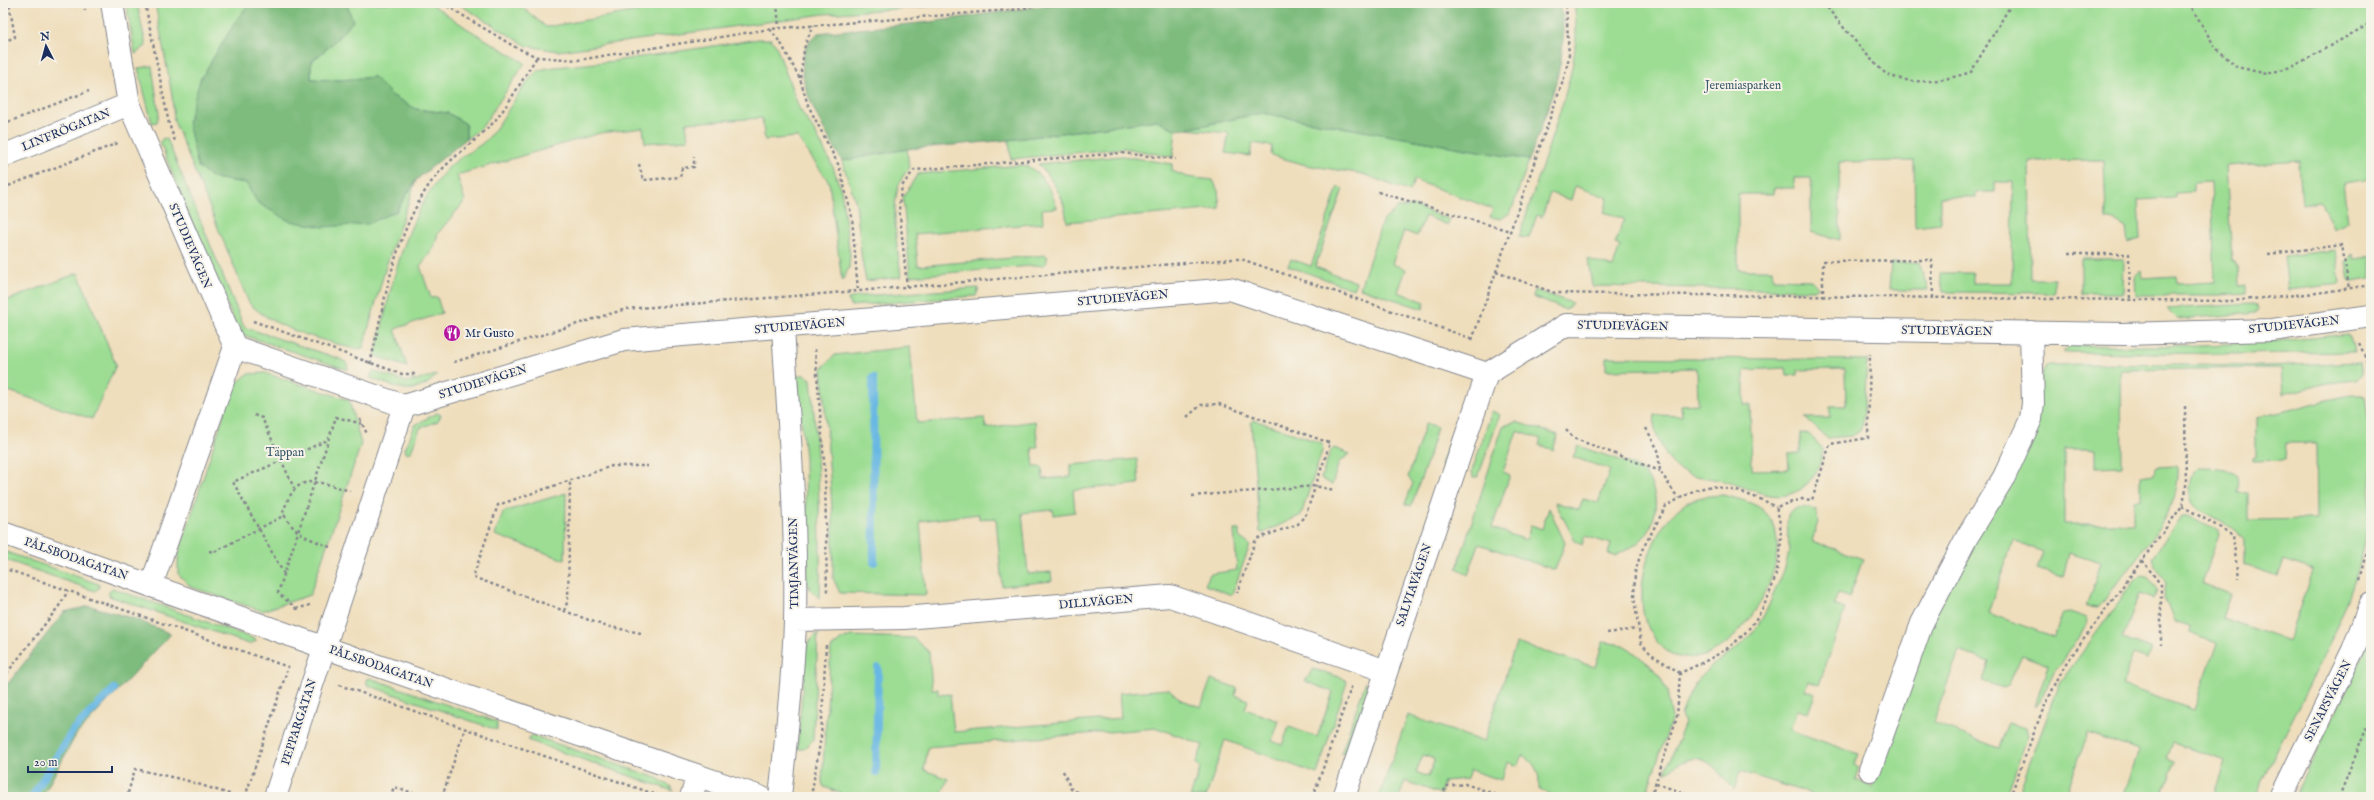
<svg xmlns="http://www.w3.org/2000/svg" width="2374" height="800" viewBox="0 0 2374 800" font-family="'IM FELL English',serif">
	<rect width="100%" height="100%" fill="#f7f3e8"/>
	<filter id="ink" filterUnits="userSpaceOnUse"><feTurbulence type="fractalNoise" baseFrequency=".025" numOctaves="2"/><feDisplacementMap in="SourceGraphic" scale="8" xChannelSelector="R" yChannelSelector="G"/><feConvolveMatrix kernelMatrix="1 2 1 2 8 2 1 2 1" color-interpolation-filters="sRGB"/></filter>
	<filter id="wash" filterUnits="userSpaceOnUse"><feTurbulence type="fractalNoise" baseFrequency=".012" numOctaves="4" result="noise"/><feDisplacementMap in="SourceGraphic" scale="16" xChannelSelector="R" yChannelSelector="G"/><feGaussianBlur stdDeviation="0.9" result="paint"/><feColorMatrix in="noise" values="0 0 0 0 0 0 0 0 0 0 0 0 0 0 0 0 0 1.4 0 .05"/><feComposite in="paint" operator="in"/></filter>
	<g filter="url(#wash)">
		<rect width="100%" height="100%" fill="#efdebc"/>
		<!-- green -->
		<path fill="#9cdd93" stroke="#5c8678" fill-rule="evenodd" d="M126,3H137L146,46L135,54Z
			M155,3H250L237,19L200,80L213,178L246,183L258,203L396,212L416,180L386,266L363,348L354,349C318,338 276,330 249,303L174,121L172,95Z
			M346,3H430L468,29L525,63L482,127L466,139V124L448,113L416,109L393,96L374,77L340,80L311,79V62L331,45L353,21Z
			M457,3H517L546,27L684,3H978L824,14L558,51L527,46Z
			M1574,3H2371V179L2343,183L2348,222L2333,229L2331,222L2320,202L2302,205L2299,161L2226,166L2232,260L2238,266L2239,285L2246,284V293L2220,295H2136L2135,276L2141,271L2142,278L2176,276L2177,284L2215,282L2211,182L2193,183V192L2175,193V198L2138,200L2140,239L2128,243L2126,228L2116,222L2106,219L2104,160L2029,161L2031,279H2054V293L1943,292L1940,273H1973V283H2012L2013,182H1995V192H1976V197H1940V224L1915,227L1914,161L1839,162L1840,240L1811,232V178H1794V188H1774V194H1738V270H1772L1773,279L1811,280L1818,287L1813,290L1592,286L1588,259L1613,267L1620,246L1615,244L1624,219L1604,212L1608,198L1575,186L1571,200L1550,193L1542,217L1537,215L1529,238L1519,237C1530,203 1541,170 1552,136C1566,92 1582,50 1574,3Z
			M759,39H771L776,46L799,108L816,134L833,167L841,190L850,255L849,268L842,281L829,182L797,137L765,140L762,118L686,123L688,140L645,143L643,128L600,133L457,175L465,201L438,233L434,248L420,266L431,298L437,297L442,313L395,329L407,367L375,356C390,294 403,216 448,168C459,156 479,149 489,137C506,117 518,90 537,71L547,68L615,61Z
			M152,66L159,114L157,122L152,123L138,68Z
			M1262,113L1529,160L1511,212L1501,219L1490,217L1493,209L1414,180L1410,192L1363,174L1306,165L1271,155L1272,146L1252,143L1250,156L1225,153L1229,133L1186,129Z
			M1158,120L1176,130L1173,157L1124,148L1011,159L1009,140Z
			M163,138L167,139L244,327L340,359L347,363L348,370L240,334L195,231L160,142Z
			M907,149L909,169C885,191 898,247 901,277L866,281L862,261L856,203L842,161Z
			M1122,156L1172,164V171L1187,177L1213,180L1218,191L1220,209L1067,222C1064,195 1055,184 1038,164Z
			M1022,165C1042,169 1051,190 1057,208L1042,209L1043,223L915,234L918,266L1046,255L1047,262L1044,265L910,276L903,197L918,174Z
			M1338,187L1343,189L1315,267L1356,282L1353,289L1288,266L1291,259L1311,266Z
			M1414,206L1450,220L1448,225L1425,216L1417,236L1404,231L1392,264L1406,269L1398,292L1425,302L1423,309L1360,288L1382,222L1397,208Z
			M2336,250L2340,284L2288,290L2284,256Z
			M2353,253L2354,258L2371,256V279L2352,282L2349,281L2346,262Z
			M2081,259H2124L2123,293H2081Z
			M1919,262L1928,290H1889L1891,263Z
			M78,273L116,365L92,419L3,389V302Z
			M979,288L976,296L850,306L848,299L860,296Z
			M1535,290L1572,303L1566,310L1533,297Z
			M2252,304L2257,305L2259,309L2256,313L2177,319L2167,309Z
			M2349,334L2354,352L2239,354L2063,352L2070,345C2164,348 2256,345 2349,334Z
			M910,347L917,423L984,418L986,428L1035,421L1038,448H1032L1034,467H1042L1043,479L1071,477V465L1137,459L1139,484L1073,490L1075,512L1054,515L1053,510L1022,513L1028,574L1051,572L1052,581L1002,586L996,518L979,519V514L920,521L926,595L840,593L833,578V519L822,368L835,355Z
			M1606,357L1867,360L1863,423L1860,431L1852,436L1827,438L1805,418H1830V406H1846L1845,369L1798,370V375H1787L1786,368L1744,370V405H1750L1752,470L1789,469L1788,454L1800,453V433L1809,434L1823,449C1821,464 1817,473 1807,484C1783,508 1754,489 1727,482C1696,474 1677,480 1662,447C1656,435 1653,428 1655,415L1682,416L1681,405L1698,404L1697,368L1606,370Z
			M2360,362L2362,375L2355,380L2328,383L2283,394L2281,368L2121,370L2122,466L2096,467V449H2064V524H2134V500L2141,499V476L2153,474L2157,467L2177,466C2179,504 2158,530 2136,559C2123,575 2112,592 2098,608L2086,607L2101,562L2069,552L2063,577L2037,569L2043,552L2013,541L1988,613L2054,637L2063,613L2070,612L2087,618L2088,623L2061,664L2054,671L2040,702L2035,706L2048,665L2022,655L2008,686L2003,688L1983,681L1989,662L1959,651L1933,723L1999,748L2008,723L2026,728L2028,735L2006,797H1820L1740,771L1734,790C1719,775 1708,748 1680,763C1675,765 1670,772 1665,772L1685,723L1681,715C1685,705 1690,693 1695,684C1707,665 1730,655 1746,640C1758,628 1768,609 1774,593C1779,582 1786,568 1788,556C1793,532 1772,498 1816,510L1818,522L1812,541L1863,559L1849,598L1838,593L1834,605L1845,609L1819,685L1808,681L1805,690L1815,694L1808,713L1797,710L1790,730L1858,754L1854,764L1859,767L1855,780L1872,787L1921,640L2045,368L2050,365L2086,364L2266,366Z
			M373,371L407,382L437,375C415,399 397,387 370,378Z
			M265,373L349,400L361,444L310,595L262,611L191,587L178,574V556L233,386L248,374Z
			M797,375H805L811,379C818,452 821,525 820,599L810,589L807,582L805,458Z
			M2352,395H2365C2371,441 2374,490 2366,536C2355,595 2327,649 2301,702C2285,733 2270,765 2255,797H2214L2226,761L2173,743L2167,758L2175,761L2162,797H2123L2139,751L2088,733L2065,797H2017L2060,683L2134,581L2141,575L2148,576L2157,590L2154,599L2139,594L2123,638L2151,648L2147,660L2133,655L2122,685L2194,710L2217,643L2189,633L2190,626L2174,621L2164,597L2166,583L2154,565L2152,558L2181,516H2187L2218,531L2219,535L2201,583L2230,594L2222,618L2288,641L2313,570L2284,560L2278,576L2244,565V539L2233,529L2194,506C2188,496 2189,477 2197,467C2206,467 2232,467 2237,475C2240,479 2238,488 2238,494H2248V520L2317,519L2316,443H2286L2285,460L2252,461V458L2256,457V417C2289,412 2320,400 2352,395Z
			M1463,402L1469,408L1448,465H1441Z
			M1492,411L1500,415L1478,477H1473L1472,471Z
			M437,413L441,415L438,421L420,428L411,452L406,453L405,449L415,425Z
			M1254,420L1321,443L1323,448L1301,515L1263,533L1260,532L1251,422Z
			M1516,422L1558,435L1553,450L1539,445L1541,439L1517,431L1503,472L1510,475L1492,528L1526,540L1531,525L1542,529L1549,508L1565,543L1555,570L1479,544L1468,575L1457,568L1503,426Z
			M1426,423L1437,427L1427,462L1411,506L1405,504L1413,483L1408,477Z
			M1578,446C1596,453 1619,458 1636,467C1660,481 1661,519 1643,538C1636,546 1624,551 1615,556L1608,554L1611,544L1585,536L1582,545L1575,541L1555,502L1579,510L1583,499L1598,503L1610,470L1573,457Z
			M1334,448L1350,454L1339,462L1332,485L1321,478L1330,452Z
			M566,493L565,560L495,535L503,512Z
			M1723,495C1737,499 1757,502 1767,514C1811,568 1700,720 1650,631C1629,593 1651,524 1688,502C1699,496 1711,496 1723,495Z
			M1234,530H1239V537L1250,545L1232,595L1205,585L1210,574L1237,570Z
			M3,551L99,584V588L95,591L3,559Z
			M112,588L252,638L257,641L249,644L109,596V591Z
			M818,633L813,740L804,749H797L806,651L808,643Z
			M851,636L913,638L929,652L932,689H938V695L950,694L954,732L1121,718L1119,693L1169,689L1181,700L1201,707L1211,679L1237,688L1235,695L1248,700L1245,709L1279,721L1272,741L1282,745L1289,727L1317,737L1333,692L1305,681L1313,669L1343,678L1347,682L1317,774L1225,740L1206,797H1190L1200,769L1196,763L1203,745L1157,728L928,747L924,770L948,779L940,797H851L827,788L823,786L822,781L831,648L842,639Z
			M2371,639V797H2295Z
			M1603,642L1623,645L1631,650L1651,666L1660,677L1667,691L1672,718L1645,797H1558L1539,789C1540,773 1536,763 1522,755L1517,766L1507,762L1501,780L1470,770L1467,779L1444,781L1441,794L1405,781L1399,797H1379L1408,715L1484,742L1516,643L1595,667ZM1423,755L1435,759L1428,777L1416,772Z
			M370,678L497,722V730L367,685V679Z
			M1366,681L1368,692L1348,751L1341,754Z
			M531,735L657,778L671,787L673,791L527,740Z"/>
		<!-- forest -->
		<path fill="#7dbc7d" stroke="#4c766e" d="M250,3H346L353,21L331,45L311,62V79L340,80L374,77L393,96L416,109L448,113L466,124V139L416,180L396,211L368,224L324,227L289,221L258,203L246,183L213,178L198,167L188,122L200,80L237,19Z
			M1063,3H1560C1572,57 1547,109 1529,160L1262,113L1186,129L1176,130L1157,120L1009,140L907,149L842,161C826,131 793,84 805,50C807,43 813,38 818,33L930,22Z
			M90,606L135,619L171,634L76,735L42,797H3V690L64,612Z"/>
		<g fill="none" stroke-linecap="round" stroke-linejoin="round">
			<!-- stream -->
			<path stroke="#69b8e3" stroke-width="8" d="M873,378L874,562
				M876,772L878,668
				M32,797L73,730L114,689"/>
		</g>
	</g>
	<g filter="url(#ink)">
		<g fill="none" stroke-linecap="round" stroke-linejoin="round">
			<!-- minor casing -->
			<g stroke="#85868d" stroke-width="24">
				<path id="minor" d="M112,3L129,104L235,347L404,406L624,340L1230,289L1487,374
					M3,156L129,104
					M1487,374L1566,325L2123,334L2272,330L2371,316
					M3,533L323,647L760,797
					M151,586L235,347
					M795,620L904,618L1170,596L1386,671
					M1870,770L1922,623L1967,537L2004,477L2031,419L2033,403L2031,332
					M275,797L404,406
					M691,797L698,776
					M780,797C786,739 793,680 795,622C797,524 789,425 783,328
					M1344,797L1487,374
					M2281,797L2353,650L2371,603"/>
			</g>
			<!-- path -->
			<path stroke="#85868d" stroke-width="2.5" stroke-dasharray="3 3" stroke-linecap="butt" d="M84,3L85,10
				M145,3L169,124L175,141
				M442,3L515,47L537,57L578,60L770,29L1021,9L1043,3
				M777,3L779,28
				M1824,3C1831,13 1879,71 1887,74C1913,87 1946,80 1971,72L2012,3
				M2189,3L2215,47L2237,67L2267,74L2294,66L2371,23
				M770,29L782,45L800,79L808,105L839,166L852,217L858,291
				M3,42L15,37L9,3
				M800,78L805,45L813,25
				M3,124L89,91
				M639,164L643,180L680,177L682,168L694,167V157
				M3,188L118,143
				M1378,192L1510,231
				M2068,254H2129L2130,301
				M2268,254L2342,245L2349,289
				M1496,272L1555,293L1612,294L2231,301L2317,293L2371,285
				M907,287L899,205L902,186L914,170L1121,153L1176,159
				M1823,297V261L1932,260L1933,299
				M253,321L402,374H416
				M1472,340L1564,78L1569,57L1566,3
				M2359,343L2366,358L2371,397
				M815,349L825,473L827,594
				M454,362L626,309L858,291L1232,259H1241L1473,339
				M370,364C384,305 392,245 425,191C442,164 464,151 487,129C506,111 522,79 537,57
				M254,415L262,418L294,488
				M1187,417L1201,405L1219,404L1330,443L1306,514L1298,524L1256,539L1237,593
				M360,419L367,434
				M1646,428L1658,450L1660,471L1678,498
				M1566,430L1573,438L1660,471
				M1192,496L1315,486L1334,490
				M2182,506L2233,535L2238,579
				M330,547C308,538 295,535 283,513C296,470 316,481 350,491
				M209,551L214,552L285,515
				M2142,560L2161,585V645
				M3,568L291,668
				M284,574L233,482L328,440
				M2360,580L2371,538
				M296,609L310,605
				M297,609L278,593L336,417L363,424
				M564,611L568,600L570,480
				M641,633L605,626L473,577L498,505L612,466H648
				M1607,633L1637,629
				M1680,673L1651,654L1641,643L1634,598L1635,572L1642,550L1666,506L1695,490L1712,486L1737,491L1763,500L1776,507
				M3,678L59,606L68,591
				M339,685L663,797
				M1063,771L1071,789L1088,797
				M1656,784L1699,797
				M128,793L135,769L185,780L239,797
				M245,797L287,671
				M390,797L394,787L426,797
				M442,797L465,728
				M811,797L821,737L826,645
				M1313,797L1352,685
				M1442,797L1446,786L1465,784L1504,797
				M1651,797L1677,717L1680,673C1702,663 1723,654 1741,637C1772,607 1790,548 1776,507L1802,499L1812,500L1830,444L1868,438L1870,354
				M2010,797L2041,714L2064,666L2182,506L2186,490L2185,406
				M2339,797L2371,717"/>
			<!-- minor -->
			<use href="#minor" stroke="#fff" stroke-width="22"/>
		</g>
	</g>
	<!-- icons -->
	<defs>
		<g id="restaurant-disc" transform="scale(0.9)"><circle r="9.5" fill="#b5179e" stroke="#f7f3e8"/><path d="M-5-6h1v4h1v-4h1v4h1v-4h1v5L-1.5 .5V6h-2V.5L-5-1ZM5-6V6H3V1.5H1.5Q1.5-4 5-6Z" fill="#fff"/></g>
	</defs>
	<g fill-rule="evenodd">
		<use href="#restaurant-disc" x="452" y="333"/>
	</g>
	<g text-anchor="middle" dominant-baseline="central" stroke-width="4" stroke-linejoin="round" paint-order="stroke">
		<!-- park labels -->
		<g font-size="12" fill="#3b5a6b" stroke="#f7f3e8">
			<text x="1743" y="85">Jeremiasparken</text>
			<text x="285" y="452">Täppan</text>
		</g>
		<!-- street labels -->
		<g font-size="12" fill="#1b2f5e" stroke="#f7f3e8">
			<text transform="translate(66 130) rotate(-22)">LINFRÖGATAN</text>
			<text transform="translate(190 246) rotate(67)">STUDIEVÄGEN</text>
			<text transform="translate(1123 298) rotate(-5)">STUDIEVÄGEN</text>
			<text transform="translate(2294 325) rotate(-6)">STUDIEVÄGEN</text>
			<text transform="translate(800 326) rotate(-5)">STUDIEVÄGEN</text>
			<text transform="translate(1623 326) rotate(1)">STUDIEVÄGEN</text>
			<text transform="translate(1947 331) rotate(1)">STUDIEVÄGEN</text>
			<text transform="translate(483 382) rotate(-17)">STUDIEVÄGEN</text>
			<text transform="translate(76 559) rotate(19)">PÅLSBODAGATAN</text>
			<text transform="translate(794 563) rotate(-91)">TIMJANVÄGEN</text>
			<text transform="translate(1414 585) rotate(-71)">SALVIAVÄGEN</text>
			<text transform="translate(1096 602) rotate(-5)">DILLVÄGEN</text>
			<text transform="translate(381 667) rotate(19)">PÅLSBODAGATAN</text>
			<text transform="translate(2328 701) rotate(-63)">SENAPSVÄGEN</text>
			<text transform="translate(299 722) rotate(-72)">PEPPARGATAN</text>
		</g>
		<!-- poi labels -->
		<g font-size="12" fill="#1b2f5e" stroke="#f7f3e8" text-anchor="start">
			<text x="465" y="333">Mr Gusto</text>
		</g>
	</g>
	<!-- margin -->
	<rect width="2374" height="800" fill="none" stroke="#f7f3e8" stroke-width="16"/>
	<!-- north arrow -->
	<g transform="translate(46 46) rotate(354)" stroke="#f7f3e8" stroke-width="3" paint-order="stroke">
	<path d="M0-3L7 15L0 10L-7 15Z" fill="#1b2f5e"/>
	<text y="-6" font-size="11" font-weight="bold" text-anchor="middle" fill="#1b2f5e">N</text>
	</g>
	<!-- scale -->
	<path d="M28 766v6h84v-6" fill="none" stroke="#1b2f5e" stroke-width="2"/>
	<text x="34" y="766" font-size="12" fill="#1b2f5e" stroke="#f7f3e8" stroke-width="3" paint-order="stroke">20 m</text>
</svg>
